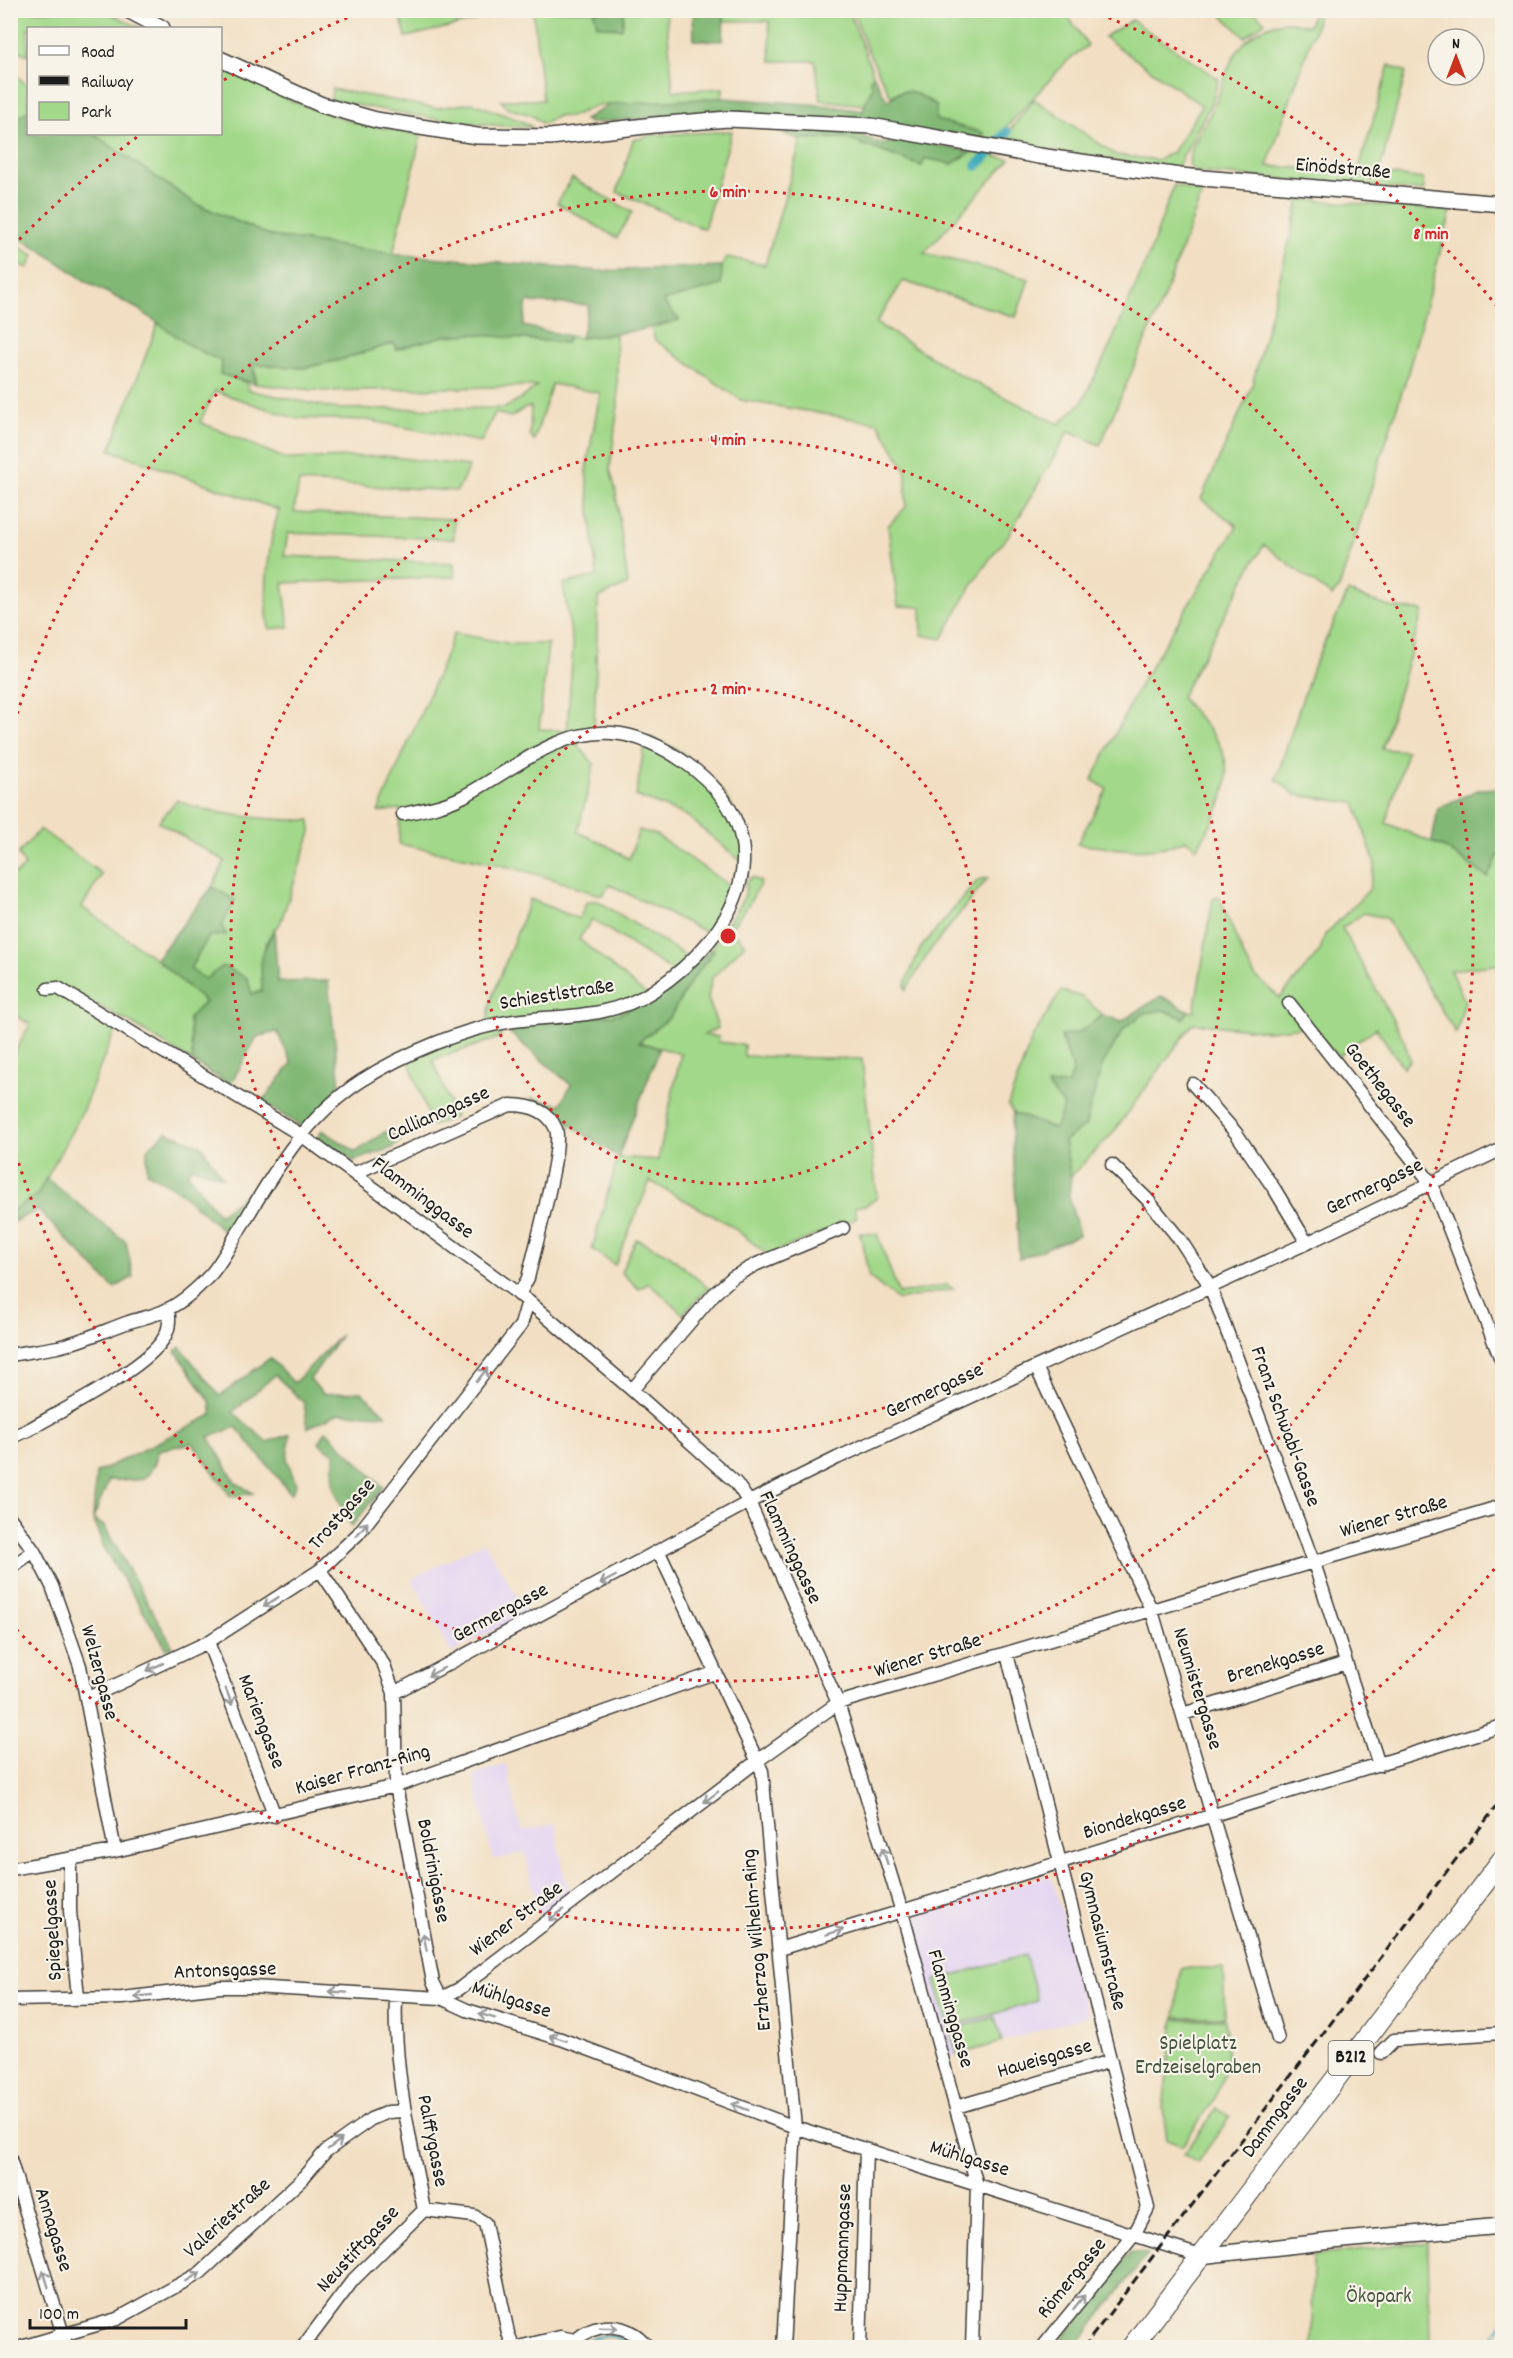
<svg xmlns="http://www.w3.org/2000/svg" width="1513" height="2358" viewBox="0 0 1513 2358" font-family="Dekko,sans-serif">
	<rect width="100%" height="100%" fill="#f7f3e8"/>
	<filter id="ink" filterUnits="userSpaceOnUse"><feTurbulence type="fractalNoise" baseFrequency=".0167" numOctaves="2"/><feDisplacementMap in="SourceGraphic" scale="12" xChannelSelector="R" yChannelSelector="G"/><feConvolveMatrix kernelMatrix="1 2 1 2 8 2 1 2 1" color-interpolation-filters="sRGB"/></filter>
	<filter id="wash" filterUnits="userSpaceOnUse"><feTurbulence type="fractalNoise" baseFrequency=".008" numOctaves="4" result="noise"/><feDisplacementMap in="SourceGraphic" scale="24" xChannelSelector="R" yChannelSelector="G"/><feGaussianBlur stdDeviation="1.35" result="paint"/><feColorMatrix in="noise" values="0 0 0 0 0 0 0 0 0 0 0 0 0 0 0 0 0 1.4 0 .05"/><feComposite in="paint" operator="in"/></filter>
	<g filter="url(#wash)">
		<rect width="100%" height="100%" fill="#f2dfc3"/>
		<!-- built -->
		<path fill="#e3d3f3" d="M484,1542L527,1612L451,1653L412,1579Z
			M506,1764L521,1831L555,1824L564,1875L570,1891L539,1915L525,1852L493,1860L473,1775Z
			M1046,1876L1053,1880L1088,2016L949,2057L910,1917Z"/>
		<!-- green -->
		<path fill="#a2d889" stroke="#5f7a52" stroke-width="1.5" d="M10,11H105L141,28H28V55L11,48Z
			M399,11H472L475,21L406,37Z
			M533,11H594L597,25L622,29L624,11H666L673,91L723,88L722,98L598,105L570,117L558,116L543,124L531,115L507,108L501,100H543Z
			M724,11H849L874,76L870,79L873,87L865,105L821,100L815,61H771L769,21H724Z
			M853,11H1066V14L1088,45L1067,61L990,145L981,143L984,133L935,120V105C921,97 905,83 891,97L867,49Z
			M1217,11H1253L1265,22L1245,37Z
			M1313,11H1318L1316,26L1267,166L1358,172L1389,65L1406,72L1379,173L1423,179L1424,191L1196,172L1189,165C1189,145 1206,124 1214,106C1221,91 1224,76 1231,62C1245,34 1276,13 1307,26L1310,23Z
			M1132,20L1219,79L1211,104L1178,166L1172,169L1000,143L1034,99L1116,155L1157,160L1172,153L1202,106L1104,37Z
			M221,67L292,101L352,122L421,135L393,254L271,236L196,204L93,134H220Z
			M15,74L28,86V110L11,124V79Z
			M332,89L435,108L473,103L524,122L532,127C464,126 398,113 331,100Z
			M732,131L704,229L617,192L633,140L653,135Z
			M845,138L921,166L925,158L952,164L971,152L1010,159L924,253L1029,279L1016,317L903,281L876,323L960,375L1059,424L1082,402L1110,346L1150,252L1174,185L1202,193L1164,297L1100,445L1069,431L1008,536C981,567 961,603 942,639L922,635L921,607L898,606L888,526L906,507V470L878,423L741,400L655,340L651,327L679,320L662,301L720,285L722,266L727,257L765,265L800,144L799,139Z
			M572,178L632,212L617,238L557,203Z
			M1300,199L1451,211L1408,373L1339,588L1332,596L1264,545L1251,566L1181,697C1193,712 1209,727 1219,744C1239,781 1216,817 1197,848L1186,840C1151,856 1114,848 1077,844L1107,789L1092,780L1143,679L1237,526L1201,499L1252,386Z
			M10,242L34,255L28,268L11,260Z
			M158,323L189,345L223,362L221,374L247,383L248,390L337,409L505,408L522,398L537,386L323,391L255,384L256,375L252,364L303,368L340,360L394,343L396,349L444,336L473,334L566,343L569,336L581,338L616,334L618,405L610,469L615,487L628,584L598,598L594,730L576,743L594,764L578,832L608,846L629,859L639,830L656,835L733,888L728,904L710,934L610,885L602,895C584,892 568,883 549,878C500,863 449,854 399,844L400,809L378,812L441,667L454,633L512,644H548L539,729L567,731L573,647L563,584L597,576L586,471L600,393L552,384L534,441L530,435L531,407L525,408L511,417L495,413L481,442L367,420L294,418L215,391L200,422L286,459L385,456L469,466L457,491L299,482L294,512L454,519V539L288,533L284,556L454,563L455,577L283,583L289,627L269,629C263,593 268,544 279,510L110,450Z
			M1348,592L1389,607L1423,611L1382,749L1407,751L1386,823L1445,848L1487,877L1498,856L1502,855V964L1450,970L1465,1001L1456,1034L1386,918L1364,913L1342,928L1404,1040L1410,1060L1403,1067L1376,1028L1337,1057L1311,1026L1268,1031L1193,1023L1113,1133L1071,1176L1063,1141L1085,1126L1102,1065L1125,1027L1145,1013L1163,1010L1183,1018L1189,1011L1194,1012L1213,899L1219,896L1244,957L1255,976L1280,998L1320,951L1325,935L1369,890L1375,864L1355,803L1296,795L1276,779L1313,667Z
			M646,736C694,753 728,786 744,835C747,845 747,857 748,867L687,816L636,796Z
			M177,800C206,815 277,821 310,820L311,832L280,924C259,942 261,966 262,991L252,994L205,979L189,969L209,936L222,926L234,901L212,887L225,861L158,822Z
			M40,829L102,874L82,907L156,959L205,1002L189,1018L193,1062L131,1023L85,999L78,1006L115,1030L82,1112L38,1194L11,1212V1060L30,1024L11,1013V871L16,874L25,866L18,854Z
			M752,877L761,882L749,904L730,929L745,944L712,978L708,998L718,1028L704,1035L719,1037L718,1042L744,1045V1056L862,1059L877,1198L866,1205L855,1207L857,1218L768,1255L730,1225L650,1181L615,1265L592,1249L618,1157L658,1160L681,1054L639,1042L670,1017L693,978L713,951L712,948L745,896L746,882Z
			M988,878L931,949L906,990L905,984L920,949L978,880Z
			M530,899L579,919L587,901H598L696,962L680,976L592,919L579,939L650,998L619,1014L527,1024L505,1029L487,1023L491,1000Z
			M1061,991L1082,997L1103,1015L1079,1032L1061,1037L1073,1069L1064,1106L1055,1129L1013,1113L1008,1105L1032,1038Z
			M495,1028L499,1030L501,1037L433,1060L455,1117L432,1126L408,1059L452,1041Z
			M860,1233L877,1234L899,1294L947,1285L954,1289L898,1300L869,1277Z
			M636,1239L668,1254L708,1288L683,1314L649,1283L639,1289L621,1272Z
			M1025,1955L1038,2001L949,2027L935,1980Z
			M1181,1968H1223L1225,2017H1175Z
			M995,2017L1002,2042L957,2055L950,2030Z
			M1174,2019H1225L1228,2062L1214,2100L1182,2146L1167,2140L1163,2108Z
			M1217,2108L1230,2117L1197,2163L1184,2154Z
			M1428,2242L1430,2347H1312L1313,2255Z"/>
		<!-- forest -->
		<path fill="#81b875" stroke="#4e6a48" stroke-width="1.5" d="M594,11H624L622,29L597,25Z
			M693,11H724L723,41L694,40Z
			M874,76L887,101C907,83 915,93 936,105V120L984,133L981,143L722,112L590,123L584,120L610,104L722,98L822,105L863,111L867,97L873,87L870,79Z
			M28,110V134H93L196,204L271,236L393,254L600,271L722,266L721,285L663,301L679,320L641,330L581,338L589,305L527,302L523,326L569,336L566,343L473,334L444,336L396,349L394,343L340,360L303,368L253,364L255,384L220,374L222,362L189,345L138,309L87,282L36,247L11,234V124Z
			M797,127L844,128L880,144L910,140L971,152L952,164L925,158L922,166L845,138L799,139L784,134Z
			M1502,788V855L1498,856L1488,877L1445,848L1432,842L1438,808L1480,789Z
			M212,887L235,900L222,926L226,935L209,936L190,969L205,979L223,966L247,978L252,994L262,991L261,957L274,929L278,982L328,981L340,1086L305,1129L262,1102L292,1063L277,1032L257,1037L230,1085L193,1062L189,1018L205,1002L156,959Z
			M712,948L714,951L693,978L670,1017L639,1042L660,1048L618,1157L531,1098L560,1105L571,1085L505,1029L527,1024L619,1014L661,993Z
			M1161,996L1189,1011L1183,1018L1163,1010L1145,1013L1125,1027L1102,1065L1085,1126L1064,1141L1071,1176L1069,1196L1079,1235L1019,1259L1012,1128L1013,1113L1055,1129L1064,1106L1047,1085L1068,1084L1073,1069L1061,1036L1079,1032L1103,1015L1122,1021Z
			M322,1130L356,1152L385,1132L408,1133L392,1148L353,1161L317,1138Z
			M166,1132L201,1145L222,1177L191,1166L188,1174L219,1215L254,1187L225,1232L180,1192L147,1172V1149Z
			M46,1178L126,1242L133,1277L114,1288L38,1210L11,1223V1212L38,1194Z
			M341,1335L310,1379L323,1394L361,1392L386,1415L339,1413L308,1428L304,1403L275,1375L233,1412L267,1442L290,1434L287,1459L296,1485L291,1494L236,1427L209,1437L235,1482L253,1493L231,1497L193,1443L159,1450C148,1486 143,1480 109,1480L93,1519L104,1526L173,1647L167,1649L105,1551L93,1519L96,1473L212,1415L210,1401L176,1351L180,1347L220,1396L270,1358L294,1383Z
			M326,1431L383,1487L351,1527L333,1486L334,1454L319,1443Z
			M1130,2252L1148,2254L1075,2347H1056Z"/>
		<g fill="none" stroke-linecap="round" stroke-linejoin="round">
			<!-- stream -->
			<path stroke="#3ca9bb" stroke-width="3" d="M582,2343C604,2334 615,2331 633,2348
				M1487,2348L1502,2322"/>
			<!-- canal -->
			<path stroke="#3ca9bb" stroke-width="10" d="M977,166L1007,132"/>
		</g>
	</g>
	<g filter="url(#ink)">
		<g fill="none" stroke-linecap="round" stroke-linejoin="round">
			<!-- minor casing -->
			<g stroke="#3c3935" stroke-width="15">
				<path id="minor" d="M48,989L58,988L301,1135L528,1301L632,1390L736,1483L749,1502L838,1703L902,1912L977,2185L972,2348
					M1289,1003L1431,1183L1502,1362
					M1193,1084L1236,1133L1275,1190L1307,1243
					M1112,1165L1147,1199L1181,1241L1210,1286L1317,1572L1379,1765
					M355,1173L510,1105C528,1105 548,1109 556,1129C563,1148 534,1252 528,1278L519,1295
					M10,1355C26,1352 42,1350 58,1347C82,1341 106,1330 129,1322C142,1318 157,1315 168,1309C184,1301 199,1287 211,1274C224,1259 233,1239 244,1222C276,1168 307,1116 361,1081C403,1054 464,1028 514,1021C561,1015 611,1019 653,991C738,935 788,836 687,764C665,748 639,735 612,733C556,729 509,773 462,797C444,806 423,810 403,814
					M1036,1367L1152,1611L1278,2039
					M632,1390L714,1294L733,1277L757,1264L843,1228
					M10,1438L28,1430C60,1411 150,1367 165,1336C170,1327 170,1319 168,1309
					M10,1518L34,1551L52,1586L80,1666L115,1851
					M659,1552L762,1771L795,2127L783,2348
					M10,1568L34,1551
					M320,1570L384,1665L394,1693L396,1786L433,1982L441,1998
					M208,1642L275,1816
					M1007,1654L1148,2208L1134,2235L1042,2348
					M394,1693L749,1502L837,1458L1307,1243L1502,1149
					M88,1698L208,1642L320,1570L358,1534L521,1325L528,1301
					M1183,1714L1346,1663
					M70,1859V1911L78,1998
					M10,1869L115,1851L396,1786L714,1673
					M779,1949L1502,1726
					M396,1996C393,2069 410,2139 424,2210L474,2216L485,2223L508,2333L514,2348
					M441,1998L459,1989L757,1761L838,1703L1502,1506
					M10,2000L122,1998L220,1987H252L441,1998L467,2010L561,2039L795,2127L1200,2256
					M1381,2053L1394,2040L1502,2033
					M956,2107L1111,2061
					M10,2159L67,2348
					M18,2348L117,2319L200,2273L301,2180L326,2151L371,2119L388,2112L403,2111
					M302,2348L353,2280L424,2210
					M514,2348L560,2337L575,2340
					M570,2348C584,2326 613,2321 634,2334C640,2337 644,2343 649,2348
					M860,2348L866,2150"/>
			</g>
			<!-- tertiary casing -->
			<g stroke="#3c3935" stroke-width="18">
				<path id="tertiary" d="M128,10L162,28
					M220,59L322,105L376,120L477,136L550,137L654,125L728,119L871,126L1039,156L1180,176L1502,204
					M1200,2256L1332,2241L1502,2226"/>
			</g>
			<!-- primary casing -->
			<g stroke="#3c3935" stroke-width="22">
				<path id="primary" d="M1131,2348L1502,1860"/>
			</g>
			<!-- minor -->
			<use href="#minor" stroke="#fff" stroke-width="12"/>
			<!-- tertiary -->
			<use href="#tertiary" stroke="#fff" stroke-width="15"/>
			<!-- primary -->
			<use href="#primary" stroke="#fff" stroke-width="20"/>
			<!-- rail -->
			<path stroke="#1c1c1c" stroke-width="3" stroke-dasharray="9 4.5" stroke-linecap="butt" d="M1083,2348L1502,1799"/>
		</g>
		<!-- one-way arrows -->
		<defs><path id="oneway-shaft" d="M-6 0H5M1.5-3L5.5 0L1.5 3" fill="none" stroke-width="1.6" stroke-linecap="round" stroke-linejoin="round" transform="scale(1.5)"/></defs>
		<g stroke="#999">
			<use href="#oneway-shaft" transform="translate(482 1375) rotate(-52)"/>
			<use href="#oneway-shaft" transform="translate(362 1529) rotate(-50)"/>
			<use href="#oneway-shaft" transform="translate(608 1580) rotate(152)"/>
			<use href="#oneway-shaft" transform="translate(271 1602) rotate(147)"/>
			<use href="#oneway-shaft" transform="translate(155 1667) rotate(155)"/>
			<use href="#oneway-shaft" transform="translate(436 1672) rotate(152)"/>
			<use href="#oneway-shaft" transform="translate(229 1697) rotate(69)"/>
			<use href="#oneway-shaft" transform="translate(711 1797) rotate(143)"/>
			<use href="#oneway-shaft" transform="translate(885 1856) rotate(-107)"/>
			<use href="#oneway-shaft" transform="translate(556 1915) rotate(143)"/>
			<use href="#oneway-shaft" transform="translate(835 1932) rotate(-17)"/>
			<use href="#oneway-shaft" transform="translate(425 1942) rotate(-101)"/>
			<use href="#oneway-shaft" transform="translate(338 1992) rotate(-176)"/>
			<use href="#oneway-shaft" transform="translate(143 1996) rotate(174)"/>
			<use href="#oneway-shaft" transform="translate(487 2016) rotate(-163)"/>
			<use href="#oneway-shaft" transform="translate(558 2038) rotate(-162)"/>
			<use href="#oneway-shaft" transform="translate(740 2107) rotate(-159)"/>
			<use href="#oneway-shaft" transform="translate(335 2144) rotate(-37)"/>
			<use href="#oneway-shaft" transform="translate(193 2277) rotate(-32)"/>
			<use href="#oneway-shaft" transform="translate(46 2279) rotate(-107)"/>
			<use href="#oneway-shaft" transform="translate(1079 2302) rotate(-51)"/>
			<use href="#oneway-shaft" transform="translate(609 2328) rotate(2)"/>
		</g>
	</g>
	<!-- distance rings -->
	<g fill="none" stroke="#d62828" stroke-width="3" stroke-dasharray="3 6">
		<circle cx="728" cy="936" r="248"/>
		<circle cx="728" cy="936" r="497"/>
		<path d="M12 731A745 745 0 1 1 12 1141"/>
		<path d="M1500 1562A994 994 0 0 1 13 1626M13 246A994 994 0 0 1 137 137M224 80A994 994 0 0 1 364 11M1092 11A994 994 0 0 1 1500 310"/>
	</g>
	<g text-anchor="middle" dominant-baseline="central" stroke-width="4.5" stroke-linejoin="round" paint-order="stroke">
		<!-- shield labels -->
		<rect fill="#f7f3e8" stroke="#5e5c59" stroke-width="1.5" x="1328.5" y="2041" width="45" height="34" rx="4.5"/>
		<g font-size="20" font-weight="bold" fill="#1c1c1c">
			<text x="1351" y="2058">B212</text>
		</g>
		<!-- street labels -->
		<g font-size="21" fill="#1c1c1c" stroke="#f7f3e8">
			<text transform="translate(1343 170) rotate(5)">Einödstraße</text>
			<text transform="translate(557 996) rotate(-9)">Schiestlstraße</text>
			<text transform="translate(1379 1086) rotate(52)">Goethegasse</text>
			<text transform="translate(439 1115) rotate(-24)">Callianogasse</text>
			<text transform="translate(1375 1188) rotate(-26)">Germergasse</text>
			<text transform="translate(422 1199) rotate(37)">Flamminggasse</text>
			<text transform="translate(935 1392) rotate(-25)">Germergasse</text>
			<text transform="translate(1284 1427) rotate(70)">Franz Schwabl-Gasse</text>
			<text transform="translate(343 1515) rotate(-48)">Trostgasse</text>
			<text transform="translate(1394 1518) rotate(-16)">Wiener Straße</text>
			<text transform="translate(789 1548) rotate(65)">Flamminggasse</text>
			<text transform="translate(501 1614) rotate(-28)">Germergasse</text>
			<text transform="translate(928 1657) rotate(-17)">Wiener Straße</text>
			<text transform="translate(1276 1664) rotate(-17)">Brenekgasse</text>
			<text transform="translate(98 1673) rotate(75)">Welzergasse</text>
			<text transform="translate(1196 1689) rotate(73)">Neumistergasse</text>
			<text transform="translate(260 1722) rotate(69)">Mariengasse</text>
			<text transform="translate(363 1771) rotate(-16)">Kaiser Franz-Ring</text>
			<text transform="translate(1135 1819) rotate(-17)">Biondekgasse</text>
			<text transform="translate(432 1871) rotate(79)">Boldrinigasse</text>
			<text transform="translate(517 1920) rotate(-37)">Wiener Straße</text>
			<text transform="translate(54 1930) rotate(-93)">Spiegelgasse</text>
			<text transform="translate(758 1940) rotate(-95)">Erzherzog Wilhelm-Ring</text>
			<text transform="translate(1101 1941) rotate(76)">Gymnasiumstraße</text>
			<text transform="translate(225 1972) rotate(-2)">Antonsgasse</text>
			<text transform="translate(511 2001) rotate(18)">Mühlgasse</text>
			<text transform="translate(949 2009) rotate(74)">Flamminggasse</text>
			<text transform="translate(1045 2060) rotate(-16)">Haueisgasse</text>
			<text transform="translate(1276 2118) rotate(-53)">Dammgasse</text>
			<text transform="translate(431 2141) rotate(79)">Palffygasse</text>
			<text transform="translate(969 2160) rotate(17)">Mühlgasse</text>
			<text transform="translate(228 2219) rotate(-42)">Valeriestraße</text>
			<text transform="translate(52 2230) rotate(73)">Annagasse</text>
			<text transform="translate(844 2248) rotate(-88)">Huppmanngasse</text>
			<text transform="translate(359 2250) rotate(-47)">Neustiftgasse</text>
			<text transform="translate(1073 2279) rotate(-51)">Römergasse</text>
		</g>
		<!-- park labels -->
		<g font-size="21" fill="#44543d" stroke="#f7f3e8">
			<text x="1198" y="2045">Spielplatz<tspan x="1198" dy="24">Erdzeiselgraben</tspan></text>
			<text x="1379" y="2298">Ökopark</text>
		</g>
	</g>
	<circle cx="728" cy="936" r="9" fill="#d62828" stroke="#f7f3e8" stroke-width="3"/>
	<g font-size="18" text-anchor="middle" font-weight="bold" fill="#d62828" stroke="#f7f3e8" stroke-width="4.5" stroke-linejoin="round" paint-order="stroke">
		<text x="728" y="197">6 min</text>
		<text x="1431" y="239">8 min</text>
		<text x="728" y="445">4 min</text>
		<text x="728" y="694">2 min</text>
	</g>
	<!-- margin -->
	<rect width="1513" height="2358" fill="none" stroke="#f7f3e8" stroke-width="36"/>
	<!-- legend -->
	<rect x="27" y="27" width="195" height="108" fill="#f7f3e8" stroke="#9f9d96" stroke-width="1.5"/>
	<rect x="39" y="46" width="30" height="9" fill="#ffffff" stroke="#9f9d96" stroke-width="1.5"/>
	<text x="81" y="57" font-size="18" fill="#1c1c1c">Road</text>
	<rect x="39" y="76" width="30" height="9" fill="#1c1c1c" stroke="#9f9d96" stroke-width="1.5"/>
	<text x="81" y="87" font-size="18" fill="#1c1c1c">Railway</text>
	<rect x="39" y="102" width="30" height="18" fill="#a2d889" stroke="#9f9d96" stroke-width="1.5"/>
	<text x="81" y="117" font-size="18" fill="#1c1c1c">Park</text>
	<!-- north arrow -->
	<g transform="translate(1456 57)"><circle r="28" fill="#f7f3e8" stroke="#9f9d96" stroke-width="1.5"/>
	<path d="M0-4.5L10 22L0 15L-10 22Z" fill="#c8321e"/>
	<text y="-9" font-size="16" font-weight="bold" text-anchor="middle" fill="#1c1c1c">N</text>
	</g>
	<!-- scale -->
	<path d="M30 2319v9h156v-9" fill="none" stroke="#1c1c1c" stroke-width="3"/>
	<text x="39" y="2319" font-size="18" fill="#1c1c1c" stroke="#f7f3e8" stroke-width="4.5" paint-order="stroke">100 m</text>
</svg>
